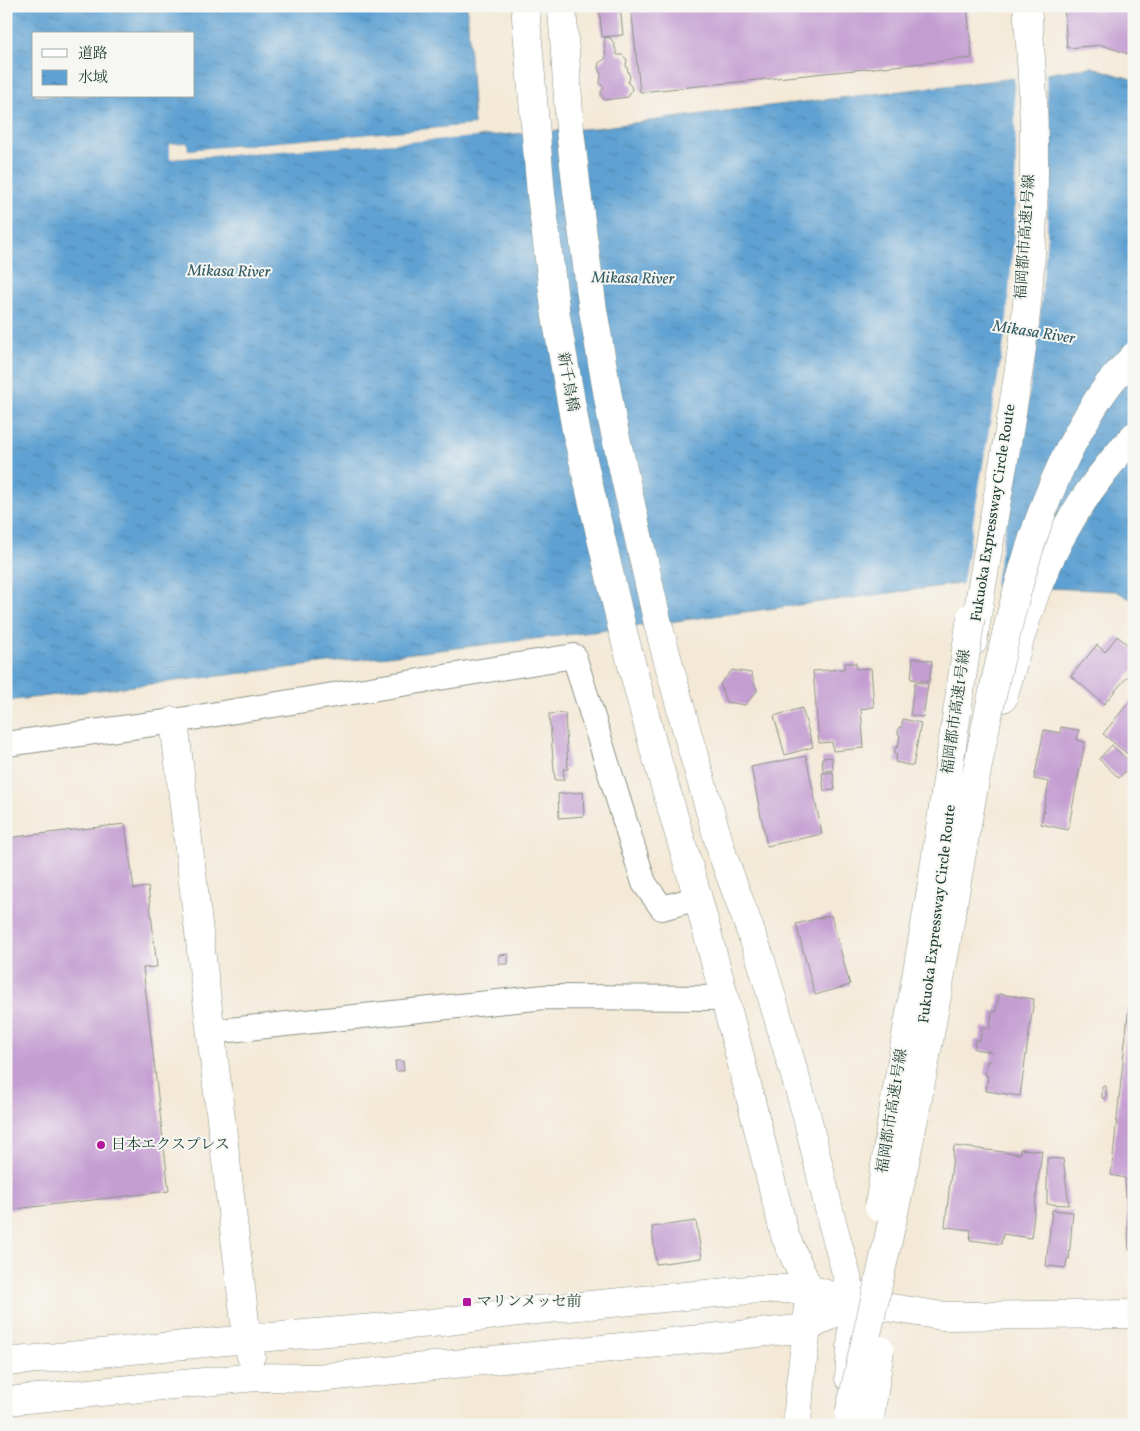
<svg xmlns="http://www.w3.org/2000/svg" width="1140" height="1431" viewBox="0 0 1140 1431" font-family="Vollkorn,'Noto Serif JP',serif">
	<defs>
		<pattern id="water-ripples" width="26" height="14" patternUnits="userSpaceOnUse" patternTransform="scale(1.25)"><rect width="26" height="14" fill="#5ea1d2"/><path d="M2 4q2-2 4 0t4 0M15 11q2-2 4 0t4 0" fill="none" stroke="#4d84ab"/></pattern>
	</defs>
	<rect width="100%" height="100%" fill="#f6f6f2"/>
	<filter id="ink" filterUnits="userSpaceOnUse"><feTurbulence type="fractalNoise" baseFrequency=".02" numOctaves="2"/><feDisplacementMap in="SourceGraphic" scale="10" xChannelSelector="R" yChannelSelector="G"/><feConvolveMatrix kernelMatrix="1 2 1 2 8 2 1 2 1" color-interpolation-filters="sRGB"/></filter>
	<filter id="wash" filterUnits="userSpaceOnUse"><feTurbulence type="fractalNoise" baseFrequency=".0096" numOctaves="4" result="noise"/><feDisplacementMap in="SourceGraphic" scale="20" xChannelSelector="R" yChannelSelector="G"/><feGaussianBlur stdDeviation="1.12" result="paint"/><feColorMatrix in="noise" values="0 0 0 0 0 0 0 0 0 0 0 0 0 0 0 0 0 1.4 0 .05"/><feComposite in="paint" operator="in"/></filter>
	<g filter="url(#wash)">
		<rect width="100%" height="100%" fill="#f4e9d7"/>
		<!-- water -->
		<path fill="url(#water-ripples)" stroke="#3e6f83" fill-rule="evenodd" d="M6,6H467L474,125L187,150V143L170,144L171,159L596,128L734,110L1025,77L1092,67L1134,80V601L1116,591L958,584L592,632L6,701ZM34,34H194V96H34Z"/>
		<!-- pier -->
		<path fill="#f4e9d7" d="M1046,71L1048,153L1047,235L1038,333L1023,432L994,588L962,587L1006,330L1014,230L1016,154L1014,76Z
			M474,125L475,128L188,153L185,151V145L172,146L173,157L446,136L477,134V137L170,159V144L187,143L188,150Z"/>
		<g id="blocks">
			<!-- building -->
			<path fill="#c49dd1" d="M599,6H620L623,35L602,37Z
				M631,6H967L972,58L640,92Z
				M1064,6H1134V56L1102,45L1067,48Z
				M609,37L614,43L617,55H623L627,60L626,65L630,77L628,83L631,86L632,90L628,97L604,100L601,96V92L604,87L600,84L601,74L598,68L599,63L606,58L604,41L605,38Z
				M1117,636L1134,650V669L1104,704L1071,676L1097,645L1105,652Z
				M913,658L932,661L929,682L911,679Z
				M845,663H856V669L871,668L874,707L861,709L864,748L833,751L832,742L819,743L813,671L844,669Z
				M732,670L751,673L757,691L745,705L726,702L720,684Z
				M915,682L928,684L923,717L910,715Z
				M1134,696V753L1131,757L1103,734Z
				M802,708L813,747L785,755L774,716Z
				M565,713L568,769H563L564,780H555L549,714Z
				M903,719L921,723L913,766L895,762L897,754L894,753L896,747H898L900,735L898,734L899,727L901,728Z
				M1061,727L1079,730L1077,740L1085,742L1068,830L1041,824L1049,782L1034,779L1044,730L1060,733Z
				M1112,745L1132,764L1119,778L1099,759Z
				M806,756L822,834L767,846L751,767Z
				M832,757L833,770L823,771L822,758Z
				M833,772L835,790L824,791L822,773Z
				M583,792L584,816L559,818L558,794Z
				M125,824L134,889L148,887L157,967L143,968L169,1191L6,1210V838Z
				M831,915L850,985L815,995L796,924Z
				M508,954V964H499V955Z
				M999,994L1034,999L1020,1096L986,1091L988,1076L985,1075L987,1061H990L992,1052L974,1049L975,1040H980L982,1027L990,1028L992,1011L996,1012Z
				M1129,1005L1134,1006V1251L1129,1250L1125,1178L1111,1175Z
				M395,1061H403L404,1071H396Z
				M1102,1086H1106V1098H1102Z
				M954,1146L1020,1154V1149L1042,1151L1031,1238L1003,1234L1001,1244L970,1240L971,1230L945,1227Z
				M1047,1158L1063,1159L1069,1205L1047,1204Z
				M1052,1210L1073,1212L1069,1259H1067L1066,1268L1046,1266Z
				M696,1221L702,1258L656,1264L652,1227Z"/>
		</g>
	</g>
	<g filter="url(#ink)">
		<use href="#blocks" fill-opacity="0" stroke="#8a9386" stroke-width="1"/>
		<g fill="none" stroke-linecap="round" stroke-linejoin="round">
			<!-- minor casing -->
			<g stroke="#8a9386" stroke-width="26">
				<path id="minor" d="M6,744L174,721L574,656L644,883L662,908L698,898
					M210,1032L545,997L724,998"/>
			</g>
			<!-- tertiary casing -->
			<g stroke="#8a9386" stroke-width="29">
				<path id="tertiary" d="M525,6L541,194L556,316L576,430L622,628L654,749L698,898L737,1045L785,1236L809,1289L807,1328L800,1384L797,1425
					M562,6L570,130L577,191L593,310L612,420L658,624L689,739L723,856L760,957L806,1113L832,1222L854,1302L849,1378
					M174,721L247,1339L251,1356
					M6,1362L247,1339L432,1323L526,1311L759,1289H809L854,1302L943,1316L1134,1314
					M6,1401L256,1377L317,1378L807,1328L854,1302"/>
			</g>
			<!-- motorway casing -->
			<g stroke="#8a9386" stroke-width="29">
				<path id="motorway" d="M973,642C988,539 1011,436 1024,332C1037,223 1037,115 1027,6
					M1003,698C1014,660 1024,620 1039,584C1061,529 1094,479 1134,436"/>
			</g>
			<!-- minor -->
			<use href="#minor" stroke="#fff" stroke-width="24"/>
			<!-- tertiary -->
			<use href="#tertiary" stroke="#fff" stroke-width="28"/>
			<!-- motorway -->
			<use href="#motorway" stroke="#fff" stroke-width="28"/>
			<!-- motorway-bridge casing -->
			<g stroke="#8a9386" stroke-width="29" stroke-linecap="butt">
				<path id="motorway-bridge" d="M879,1207L891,1124L931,889L971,617
					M849,1414C878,1284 909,1154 932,1023C952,916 968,807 991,701C1015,591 1041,478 1108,385C1116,375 1125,366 1134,356
					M869,1425L880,1350"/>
			</g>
			<!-- motorway-bridge -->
			<use href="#motorway-bridge" stroke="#fff" stroke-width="28"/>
		</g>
	</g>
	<!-- markers -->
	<g fill="#b5179e" stroke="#f6f6f2" stroke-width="2">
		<circle cx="101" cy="1145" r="5"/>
		<rect x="462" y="1297" width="10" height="10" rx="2.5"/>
	</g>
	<g text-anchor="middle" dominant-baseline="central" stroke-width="4" stroke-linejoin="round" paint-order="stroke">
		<!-- street labels -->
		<g font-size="15" fill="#1f3d34" stroke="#f6f6f2">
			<text transform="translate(1026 237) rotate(-86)">福岡都市高速1号線</text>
			<text transform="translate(567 382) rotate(80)">新千鳥橋</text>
			<text transform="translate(994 513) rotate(-81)">Fukuoka Expressway Circle Route</text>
			<text transform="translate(957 712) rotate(-82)">福岡都市高速1号線</text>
			<text transform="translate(938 914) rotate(-83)">Fukuoka Expressway Circle Route</text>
			<text transform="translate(893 1111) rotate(-81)">福岡都市高速1号線</text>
		</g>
		<!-- poi labels -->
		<g font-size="15" fill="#1f3d34" stroke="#f6f6f2" text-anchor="start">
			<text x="111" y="1145">日本エクスプレス</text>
			<text x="477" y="1302">マリンメッセ前</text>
		</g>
		<!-- water labels -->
		<g font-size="16" font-style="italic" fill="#325b63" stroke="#f6f6f2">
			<text transform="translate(229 272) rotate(1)">Mikasa River</text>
			<text transform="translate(633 279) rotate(1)">Mikasa River</text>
			<text transform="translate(1034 333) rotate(9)">Mikasa River</text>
		</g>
	</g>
	<!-- margin -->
	<rect width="1140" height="1431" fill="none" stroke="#f6f6f2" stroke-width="25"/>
	<!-- legend -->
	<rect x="32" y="32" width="162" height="65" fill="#f6f6f2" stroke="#a0aca6"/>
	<rect x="42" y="49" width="25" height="8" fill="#ffffff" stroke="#a0aca6"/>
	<text x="78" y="58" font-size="15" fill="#1f3d34">道路</text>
	<rect x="42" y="70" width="25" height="15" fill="url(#water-ripples)" stroke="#a0aca6"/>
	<text x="78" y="82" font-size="15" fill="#1f3d34">水域</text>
</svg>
